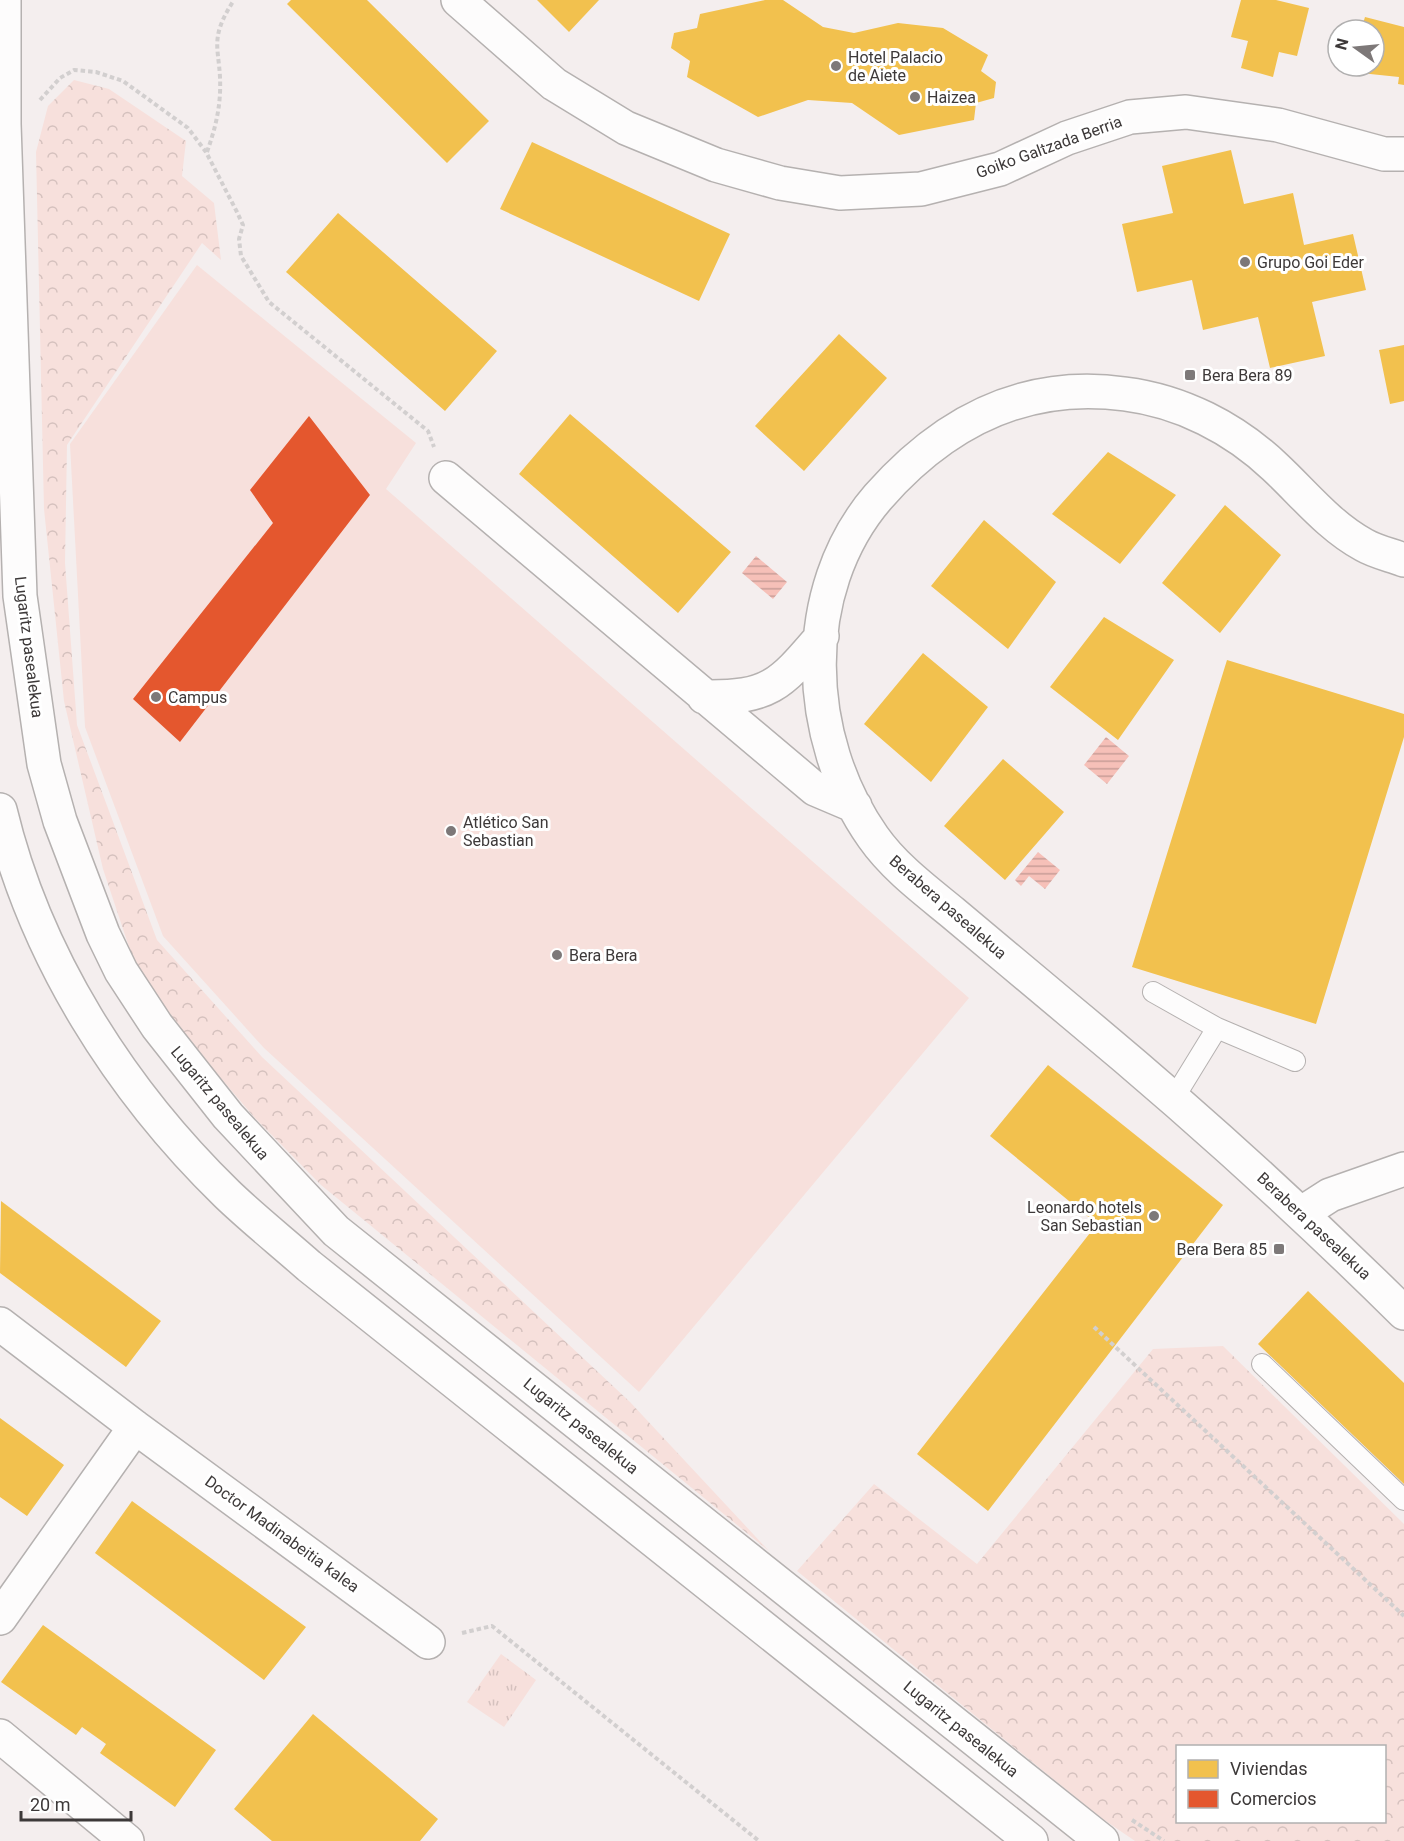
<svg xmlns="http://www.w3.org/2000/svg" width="1404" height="1841" viewBox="0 0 1404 1841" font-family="Roboto,sans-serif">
	<defs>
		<pattern id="grass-tufts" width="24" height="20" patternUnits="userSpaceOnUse" patternTransform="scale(1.5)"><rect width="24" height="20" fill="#f7e0dc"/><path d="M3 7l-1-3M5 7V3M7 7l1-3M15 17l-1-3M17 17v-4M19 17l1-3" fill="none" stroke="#d5c1be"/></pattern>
		<pattern id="forest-crowns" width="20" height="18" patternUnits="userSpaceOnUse" patternTransform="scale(1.5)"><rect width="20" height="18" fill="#f7e0dc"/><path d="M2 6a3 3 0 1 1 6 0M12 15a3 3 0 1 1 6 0" fill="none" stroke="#d5c1be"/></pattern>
		<pattern id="water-rules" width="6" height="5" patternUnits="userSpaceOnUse" patternTransform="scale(1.5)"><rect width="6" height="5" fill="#f6c0b8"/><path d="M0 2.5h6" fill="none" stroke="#c89d97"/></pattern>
	</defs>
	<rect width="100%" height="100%" fill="#f4eeee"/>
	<!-- grass -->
	<path fill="url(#grass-tufts)" d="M501,1654L536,1680L504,1727L467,1702Z"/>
	<!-- forest -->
	<path fill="url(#forest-crowns)" fill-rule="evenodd" d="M74,80L109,89L186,141L182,176L214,203L221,260L202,243L67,445L65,563L77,725L157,940L262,1057L630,1402L769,1551L321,1185L254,1117L189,1041L134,962L103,869L64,701L44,509L36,152L48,106Z
		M1223,1346L1404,1524V1841H1135L1100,1817L797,1571L874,1484L977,1564L1153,1349ZM1178,1746H1384V1822H1178Z"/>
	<!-- pitch -->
	<path fill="#f7e0dc" d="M197,265L416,443L386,489L969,998L639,1392L264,1048L163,936L85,727L70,444Z"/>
	<!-- water -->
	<path fill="url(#water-rules)" d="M756,556L787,582L773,599L742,573Z
		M1106,737L1129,756L1107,784L1084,765Z
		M1038,852L1060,870L1045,889L1029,876L1021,886L1015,880Z"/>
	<!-- homes -->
	<path fill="#f2c14e" d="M291,0H367L489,121L447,163L287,4Z
		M537,0H599L569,32Z
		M765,0H783L823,27L854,33L898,23L943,28L988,55L981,71L996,82L994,98L976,103L974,120L899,135L852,103L808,100L758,117L687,77L690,61L671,48L674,33L697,28L700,14Z
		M1241,0H1276L1309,8L1297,56L1279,52L1273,77L1241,68L1248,41L1231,37Z
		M1365,17L1404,27V85L1398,84L1399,77L1351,72L1352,66H1374V30H1361Z
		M532,142L730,234L699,301L500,209Z
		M1231,150L1244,204L1293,193L1304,245L1353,234L1366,290L1312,302L1325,356L1270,368L1258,317L1203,330L1192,280L1137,292L1122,224L1173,213L1162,166Z
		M338,213L497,351L445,411L286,272Z
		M839,334L887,378L804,471L755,426Z
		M1404,345V401L1390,404L1379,350Z
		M570,414L731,552L678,613L519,474Z
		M1108,452L1176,495L1120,564L1052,514Z
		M1225,505L1281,555L1220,633L1162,583Z
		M984,520L1056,582L1008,649L931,586Z
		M1104,617L1174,660L1118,740L1050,687Z
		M923,653L988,707L931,782L864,724Z
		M1227,660L1404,714V737L1316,1024L1132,967Z
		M1003,759L1064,812L1005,880L944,826Z
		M1048,1065L1223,1205L988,1511L917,1454L1097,1224L990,1136Z
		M1,1201L161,1321L126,1367L0,1273Z
		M1308,1291L1404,1383V1484L1258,1344Z
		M0,1418L64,1465L27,1516L0,1497Z
		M132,1501L306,1627L264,1680L95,1553Z
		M43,1625L216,1750L175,1807L100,1753L106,1744L82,1727L76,1735L1,1682Z
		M313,1714L438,1819L420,1841H272L234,1809Z"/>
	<!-- shops -->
	<path fill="#e4572e" d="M309,416L370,495L180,742L133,699L273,523L250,490Z"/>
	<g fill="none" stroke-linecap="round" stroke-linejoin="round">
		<!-- service casing -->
		<g stroke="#b5b1b0" stroke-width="22">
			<path id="service" d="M1153,992L1217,1028L1295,1061
				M1174,1098L1217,1028
				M1262,1364L1404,1500"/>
		</g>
		<!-- minor casing -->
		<g stroke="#b5b1b0" stroke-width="36">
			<path id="minor" d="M458,0L554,84L626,128L716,165L780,183L840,193L921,189L1000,169L1067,138L1130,117L1186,112L1278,125L1384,154H1404
				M446,478L815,789L855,806
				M1404,560C1391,555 1376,552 1364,545C1329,526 1304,494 1275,467C1234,428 1181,401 1125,394C1024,380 943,423 878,497C797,591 804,739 873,837C894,867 925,890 953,913C992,946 1031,978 1070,1011C1186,1107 1297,1207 1404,1313
				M704,697C770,698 780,685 822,636
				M1302,1213L1330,1195L1404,1169
				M0,1324L135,1427L428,1642
				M0,1618L135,1427
				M0,1736L127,1841"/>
		</g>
		<!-- secondary casing -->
		<g stroke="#b5b1b0" stroke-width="36">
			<path id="secondary" d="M4,0V124L20,596L44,764L60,821L103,934L121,971L157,1026L228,1116L336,1231L1102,1841
				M0,810C35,956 120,1090 227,1194C253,1219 282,1242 309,1266L1031,1841"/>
		</g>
		<!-- path -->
		<path stroke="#d2cfcf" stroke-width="4" stroke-dasharray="4.5 3" stroke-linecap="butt" d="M40,100L60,78L74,70L96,72L123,81L188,128L206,152L237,212L243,225L239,239L241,256L269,302L428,431L434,447
			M207,152C214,132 219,114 220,93C222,49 206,43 234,0
			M1094,1327L1404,1616
			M462,1633L492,1626L759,1841
			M1132,1820L1164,1841"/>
		<!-- service -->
		<use href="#service" stroke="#fdfcfc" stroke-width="20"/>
		<!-- minor -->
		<use href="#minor" stroke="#fdfcfc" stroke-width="33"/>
		<!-- secondary -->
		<use href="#secondary" stroke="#fdfcfc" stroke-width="33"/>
	</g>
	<!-- markers -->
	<g fill="#7d7878" stroke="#fff" stroke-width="2">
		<circle cx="836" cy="66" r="6"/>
		<circle cx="915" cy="97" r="6"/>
		<circle cx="1245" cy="262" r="6"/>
		<rect x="1184" y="369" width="12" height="12" rx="3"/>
		<circle cx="156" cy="697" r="6"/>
		<circle cx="451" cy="831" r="6"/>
		<circle cx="557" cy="955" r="6"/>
		<circle cx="1154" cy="1216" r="6"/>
		<rect x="1273" y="1243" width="12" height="12" rx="3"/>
	</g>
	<g text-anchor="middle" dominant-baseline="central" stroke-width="6" stroke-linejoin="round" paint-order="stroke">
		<!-- poi labels -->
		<g font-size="16" fill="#3d3939" stroke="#fff" text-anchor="start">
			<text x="848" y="57">Hotel Palacio<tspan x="848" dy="18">de Aiete</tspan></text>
			<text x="927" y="97">Haizea</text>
			<text x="1257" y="262">Grupo Goi Eder</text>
			<text x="1202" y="375">Bera Bera 89</text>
			<text x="168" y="697">Campus</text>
			<text x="463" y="822">Atlético San<tspan x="463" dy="18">Sebastian</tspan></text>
			<text x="569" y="955">Bera Bera</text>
			<text x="1142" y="1207" text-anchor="end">Leonardo hotels<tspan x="1142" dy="18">San Sebastian</tspan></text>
			<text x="1267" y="1249" text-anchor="end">Bera Bera 85</text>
		</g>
		<!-- street labels -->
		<g font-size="16" fill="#3d3939" stroke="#fff">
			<text transform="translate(1049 147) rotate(-20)">Goiko Galtzada Berria</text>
			<text transform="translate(29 647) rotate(83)">Lugaritz pasealekua</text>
			<text transform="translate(948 907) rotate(41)">Berabera pasealekua</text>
			<text transform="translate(220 1103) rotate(50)">Lugaritz pasealekua</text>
			<text transform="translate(1314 1226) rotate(43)">Berabera pasealekua</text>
			<text transform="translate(581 1426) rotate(39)">Lugaritz pasealekua</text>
			<text transform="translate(282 1534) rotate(36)">Doctor Madinabeitia kalea</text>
			<text transform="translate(961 1729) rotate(39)">Lugaritz pasealekua</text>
		</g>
	</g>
	<!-- legend -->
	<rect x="1176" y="1745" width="210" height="78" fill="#ffffff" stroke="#b1b0b0" stroke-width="1.5"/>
	<rect x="1188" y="1760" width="30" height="18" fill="#f2c14e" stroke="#b1b0b0" stroke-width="1.5"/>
	<text x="1230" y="1775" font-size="18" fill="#3d3939">Viviendas</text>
	<rect x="1188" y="1790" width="30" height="18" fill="#e4572e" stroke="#b1b0b0" stroke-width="1.5"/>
	<text x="1230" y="1805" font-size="18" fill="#3d3939">Comercios</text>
	<!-- north arrow -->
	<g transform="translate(1356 48) rotate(285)"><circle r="28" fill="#ffffff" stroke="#b1b0b0" stroke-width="1.5"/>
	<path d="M0-4.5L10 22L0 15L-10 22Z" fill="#7d7878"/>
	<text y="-9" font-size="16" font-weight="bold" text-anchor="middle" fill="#3d3939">N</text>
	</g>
	<!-- scale -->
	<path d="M21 1811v9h110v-9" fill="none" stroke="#3d3939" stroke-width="3"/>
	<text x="30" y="1811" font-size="18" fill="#3d3939" stroke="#ffffff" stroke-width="4.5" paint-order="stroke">20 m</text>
</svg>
